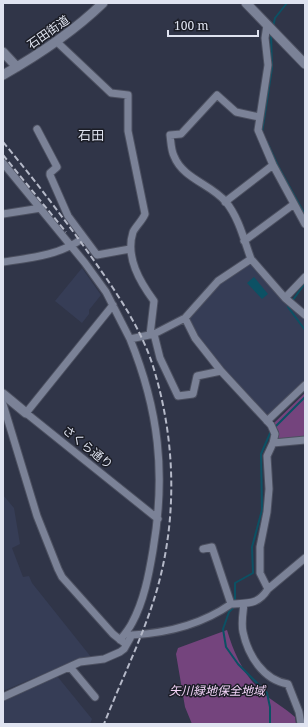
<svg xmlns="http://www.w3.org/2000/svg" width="308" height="727" viewBox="0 0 308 727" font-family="'Noto Serif','Noto Sans JP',serif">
	<rect width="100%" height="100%" fill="#303548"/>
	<!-- built -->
	<path fill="#363d56" d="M251,259L305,315V390L267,421L221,371L185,318L218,281Z
		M82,268L101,295L89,310V314L82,323L55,301Z
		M3,495L14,508L20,544L12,548L23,577L29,576L32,583L91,657L79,659L3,691Z
		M57,676L92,719L90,724H3V700Z"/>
	<!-- green -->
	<path fill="#74447d" d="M305,393V437L276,441L279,432L274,423Z
		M227,630C234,654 244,675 262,692C272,701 285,708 295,717L296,724H192L185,707L176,654L178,648Z"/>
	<!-- water -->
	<path fill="#0c5164" d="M254,277L268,294L262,299L247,283Z"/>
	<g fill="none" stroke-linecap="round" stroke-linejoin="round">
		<!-- stream -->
		<path stroke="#0c5164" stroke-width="2" d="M273,27L275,18L287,3
			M262,132L272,68L271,34
			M267,142L278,166L305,215
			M305,283L288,307L305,330
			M274,428L305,397
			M235,601V583L253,573L252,547L262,510L261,454L271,431
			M235,606L229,612L223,629L226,647L238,664L267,693L270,707V724"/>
		<!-- street casing -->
		<g stroke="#4c5060" stroke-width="9">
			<path id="street" d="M267,25L265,38L268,65L258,130L273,165L305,224
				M57,42L111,93L128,95V131L145,214C142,221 136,226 133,232C125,257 140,282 154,301L150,335
				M37,129L57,167L50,173V175L68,216L97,255L130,249
				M3,163L85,263L106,292L130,339
				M225,202L273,165
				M3,214L41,208
				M244,241L294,204
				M251,259C244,240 239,218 226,202C211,184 183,179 174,156C171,150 171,142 170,135L181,134L217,95L236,112L259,117
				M3,262C30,258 61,255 83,238
				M285,298L305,277
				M113,305L26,413L158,519
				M185,318L218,281L251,259L285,298L305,315
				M221,371L197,376L193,394L178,396L160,358L154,334L185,318L195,338L221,371L271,425L275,434L273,443
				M3,404L37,516L58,569L62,577L113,634L123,642
				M267,421L305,385
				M268,589L305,558
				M231,604C248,603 258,605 268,589L260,573V547L267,512L269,489L267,456L273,443L305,440
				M244,604C243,613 241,623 243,632C248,655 263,680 288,684L299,712L301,724
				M120,640C124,635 129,629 132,623C144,601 149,574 153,550C166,474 159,410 130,339L154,334
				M70,667L95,697
				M3,697L80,662L104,659L120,652L124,649L132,635C168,633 201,625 231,604L212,547L203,549"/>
		</g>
		<!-- secondary casing -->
		<g stroke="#4c5060" stroke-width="11">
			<path id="secondary" d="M246,3L305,64
				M3,52L17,67
				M3,75C40,54 73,32 103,3
				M3,394L26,413"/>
		</g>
		<!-- street -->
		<use href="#street" stroke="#7b8297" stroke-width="7"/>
		<!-- secondary -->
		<use href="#secondary" stroke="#7b8297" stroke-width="9"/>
		<!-- rail -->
		<path stroke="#b5b9c8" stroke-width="2" stroke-dasharray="6 3" stroke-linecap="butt" d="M3,142C30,174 55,207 80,241C107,279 137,319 152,363C175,435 178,513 158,586C145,633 122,678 104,724
			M3,155L66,232"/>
	</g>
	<g text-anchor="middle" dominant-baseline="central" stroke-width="3" stroke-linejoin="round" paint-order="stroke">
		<!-- street labels -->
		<g font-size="12" fill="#dfe3f0" stroke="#1b1d26">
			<text transform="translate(48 32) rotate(-35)">石田街道</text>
			<text transform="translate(88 447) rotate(39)">さくら通り</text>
		</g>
		<!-- park labels -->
		<g font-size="12" font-style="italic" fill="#f3d4f8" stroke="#1b1d26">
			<text x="217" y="690">矢川緑地保全地域</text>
		</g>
		<!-- neighbourhood labels -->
		<g font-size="13" fill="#dfe3f0" stroke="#1b1d26">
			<text x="91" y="135">石田</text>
		</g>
	</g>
	<!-- border -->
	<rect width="308" height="727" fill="none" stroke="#dfe3f0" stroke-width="8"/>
	<!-- scale -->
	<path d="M168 30v6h90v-6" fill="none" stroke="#dfe3f0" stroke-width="2"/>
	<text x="174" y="30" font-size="12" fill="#dfe3f0" stroke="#1b1d26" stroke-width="3" paint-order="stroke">100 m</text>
</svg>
